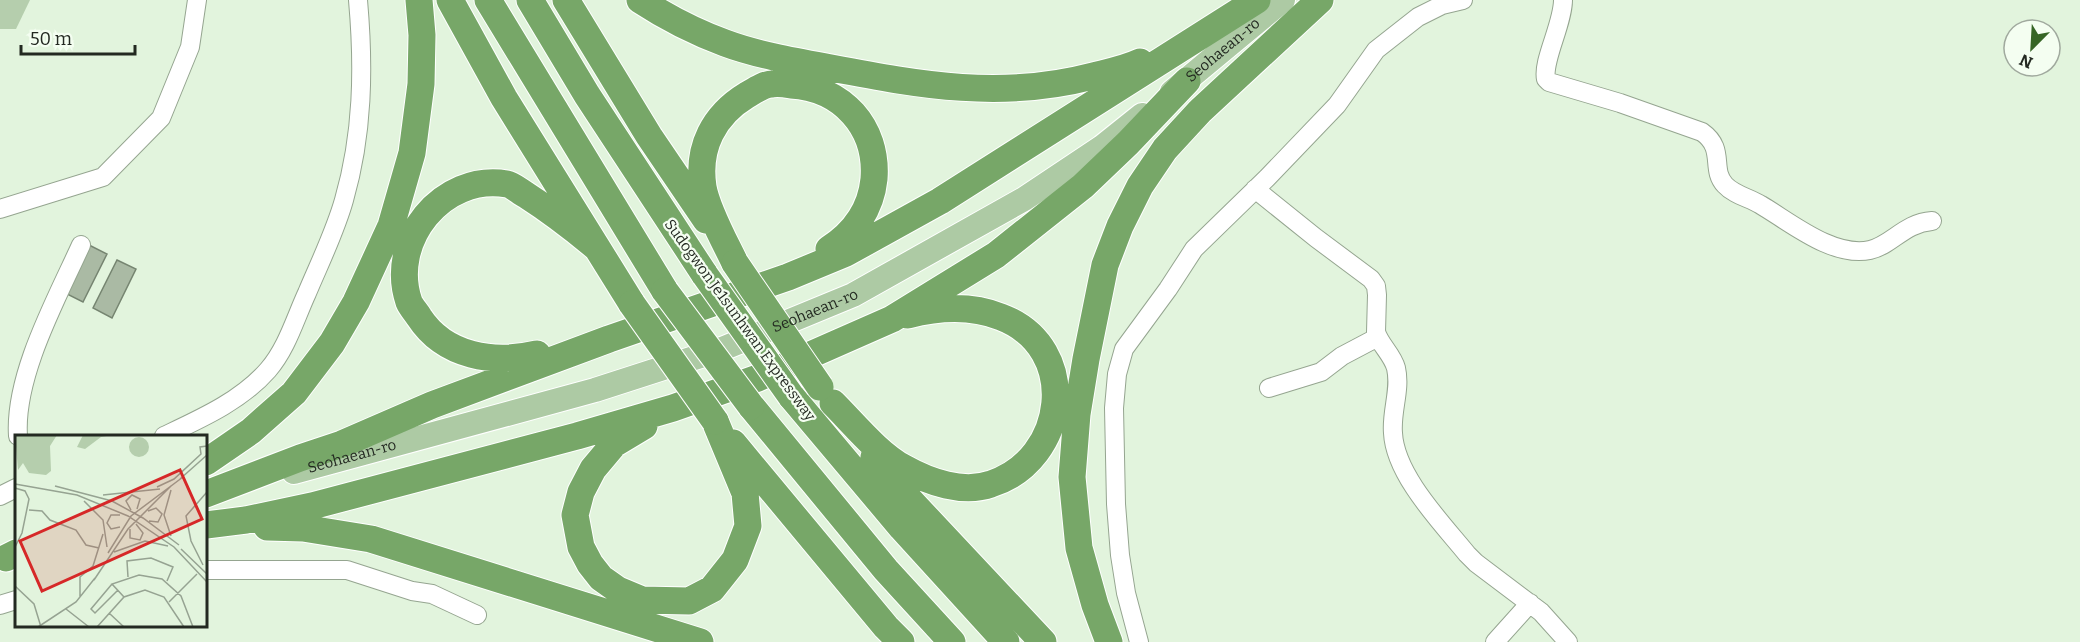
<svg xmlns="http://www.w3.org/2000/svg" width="2080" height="642" viewBox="0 0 2080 642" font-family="Bitter,serif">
	<rect width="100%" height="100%" fill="#e2f4dd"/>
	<!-- green -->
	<path fill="#b5cead" d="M0,0H30L16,29H0Z"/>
	<!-- building -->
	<path fill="#aabaa4" stroke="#768571" stroke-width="1.5" d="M89,245L107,254L83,302L65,293Z
		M117,260L136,269L112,318L93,308Z"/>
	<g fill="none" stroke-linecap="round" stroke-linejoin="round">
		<!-- minor casing -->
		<g stroke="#95a590" stroke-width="20">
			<path id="minor" d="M1563,0C1563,24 1542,61 1546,79L1549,82L1620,103L1702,132C1726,149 1710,169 1725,185C1734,195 1750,198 1761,205C1790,222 1833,258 1870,250C1892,245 1904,223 1932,221
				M1255,189L1316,238L1371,279L1376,286L1377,295L1376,332C1380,345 1392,354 1396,368C1401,390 1391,411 1393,433C1395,475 1441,522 1467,554L1476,563L1541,612L1568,642
				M0,209L103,177L161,118L190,47L197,0
				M1269,388L1321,372L1342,356L1378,337
				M18,436C14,376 56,300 81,245
				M164,436C200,419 241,401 268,370C287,348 295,319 307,293C320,262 335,232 344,200C363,134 364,68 358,0
				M0,496L16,488
				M206,570H347L412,591L432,594L477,615
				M0,605L16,600
				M1139,642L1126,593L1120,555L1116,504L1114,408L1117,374L1124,349L1168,289L1194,249L1267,178L1337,105L1376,50L1418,17L1442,5L1463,0
				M1495,642L1530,603"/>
		</g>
		<!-- major casing -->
		<g stroke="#fff" stroke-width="26">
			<g id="major">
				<path id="s1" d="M1172,92L1283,0"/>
				<path id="s2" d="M294,472L595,390L722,349L853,295L1024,199L1102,147L1142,115"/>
			</g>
		</g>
		<!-- highway casing -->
		<g stroke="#fff" stroke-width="29">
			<path id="highway" d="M450,0L504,98L632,304
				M488,0L665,291
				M530,0L587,95L705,275
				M566,0L649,136L706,220
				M640,0C666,17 695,32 725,43C757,55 798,62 831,68C921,85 1002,100 1093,76C1109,72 1125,69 1140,62
				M735,263C725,242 707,210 703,187C697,147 714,115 747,95C754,91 764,84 772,84C778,83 785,84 791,85C842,88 878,127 874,179C871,209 854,233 829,249
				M537,354C494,364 445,357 419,317C416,312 411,307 409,302C388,241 442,173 507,184C513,185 520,192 526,195C551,211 573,228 596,247
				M791,396L902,528L1006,642
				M833,403C854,424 878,454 904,468C929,482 963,494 991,484C1067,460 1082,348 1001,317C971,305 939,307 908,315
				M751,406L886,570L952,642
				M644,426L614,444L593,469L581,492L575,515L581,547L590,564L601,578L618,590L642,600L689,601L712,589L735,560L748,526L745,493L715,421
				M733,443L886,627L901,642
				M874,457L889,478L1043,642
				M206,462L251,431L294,393L332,343L356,302L391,226L412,153L421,84L422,35L419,0
				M206,494L300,458L342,444L432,405L609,339L788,277L846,253L940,201L1257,0
				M206,525L246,520L312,506L577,436L673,408L758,378L892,319L996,255L1083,186L1128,143L1187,81
				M267,527L303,528L371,539L700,642
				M6,558L16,553
				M1109,642L1095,605L1079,548L1072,477L1077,414L1086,359L1105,265L1120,226L1140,186L1165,149L1200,111L1320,0"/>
		</g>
		<!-- minor -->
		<use href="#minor" stroke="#fff" stroke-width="18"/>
		<!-- major -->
		<use href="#major" stroke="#adcaa4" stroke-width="24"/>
		<!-- highway -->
		<use href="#highway" stroke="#77a768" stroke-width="27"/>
		<!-- highway-bridge casing -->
		<g stroke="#fff" stroke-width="29" stroke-linecap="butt">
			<path id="highway-bridge" d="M735,263L820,387
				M705,275L791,396
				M665,291L751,406
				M632,304L715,421"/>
		</g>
		<!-- highway-bridge -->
		<use href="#highway-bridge" stroke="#77a768" stroke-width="27"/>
	</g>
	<g text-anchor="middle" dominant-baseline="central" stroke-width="4.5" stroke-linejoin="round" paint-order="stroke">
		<!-- street labels -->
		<g font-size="15" fill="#232921" stroke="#f4fef1">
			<text stroke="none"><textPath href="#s1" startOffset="66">Seohaean-ro</textPath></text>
			<text stroke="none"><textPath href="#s2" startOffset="546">Seohaean-ro</textPath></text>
			<text transform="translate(740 320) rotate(54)">Sudogwon Je1sunhwan Expressway</text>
			<text stroke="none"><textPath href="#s2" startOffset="60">Seohaean-ro</textPath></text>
		</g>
	</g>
	<!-- overview -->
	<g transform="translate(15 435)">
		<rect width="192" height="192" fill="#e2f4dd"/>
		<path d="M0,0H42L35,11L36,36L31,40L14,38L8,28L3,35ZM68,0H97L86,2L70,14L62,12ZM114 12a10 10 0 1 1 20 0a10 10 0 1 1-20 0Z" fill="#b5cead"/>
		<path fill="none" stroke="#96a392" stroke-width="1.5" d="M165,44L192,20M0,49L62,60L113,81L159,112L192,147M40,51L97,66L128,83L164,110M142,52L159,44L186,19L185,12L192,11M0,53L10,56L14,64L7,98L0,112M156,55L149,80L156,101M88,60L145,54M69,66L88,85L92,112M14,75L27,76L35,85L61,95L71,110L84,113M116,75L111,66L117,60L125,64L122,74M133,76L141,73L147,79L143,87L134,86M105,80H96L92,88L96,94L105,92M115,94V103L125,105L128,98L121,89M166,114L192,139M99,117L130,106L153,111M93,118L116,81L168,42M188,130L176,106L171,81L192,57M113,142L112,126L136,123L158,132L152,146M79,145L113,94L156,51M97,149L76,174L80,178L103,155M0,151L19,169L26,192M65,162V142L78,131L88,99M109,162L97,149L124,140L147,144L166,161L178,192M154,167L182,139M51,174L74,192M94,178L109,192M23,192L61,167L80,143M82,192L109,162L130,155L149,162L169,192"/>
		<path fill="#d62828" fill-opacity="0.15" stroke="#d62828" stroke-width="3" d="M165,35L187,84L27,156L5,106Z"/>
		<rect width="192" height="192" fill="none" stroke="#232921" stroke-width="3"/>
	</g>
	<!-- north arrow -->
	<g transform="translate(2032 48) rotate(204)"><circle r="28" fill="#f4fef1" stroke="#a0a99e" stroke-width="1.5"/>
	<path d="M0-4.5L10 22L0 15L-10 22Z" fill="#366525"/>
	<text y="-9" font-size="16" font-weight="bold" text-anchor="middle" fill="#232921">N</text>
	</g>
	<!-- scale -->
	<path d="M21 45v9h114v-9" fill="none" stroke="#232921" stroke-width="3"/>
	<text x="30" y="45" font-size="18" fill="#232921" stroke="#f4fef1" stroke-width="4.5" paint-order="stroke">50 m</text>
</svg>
